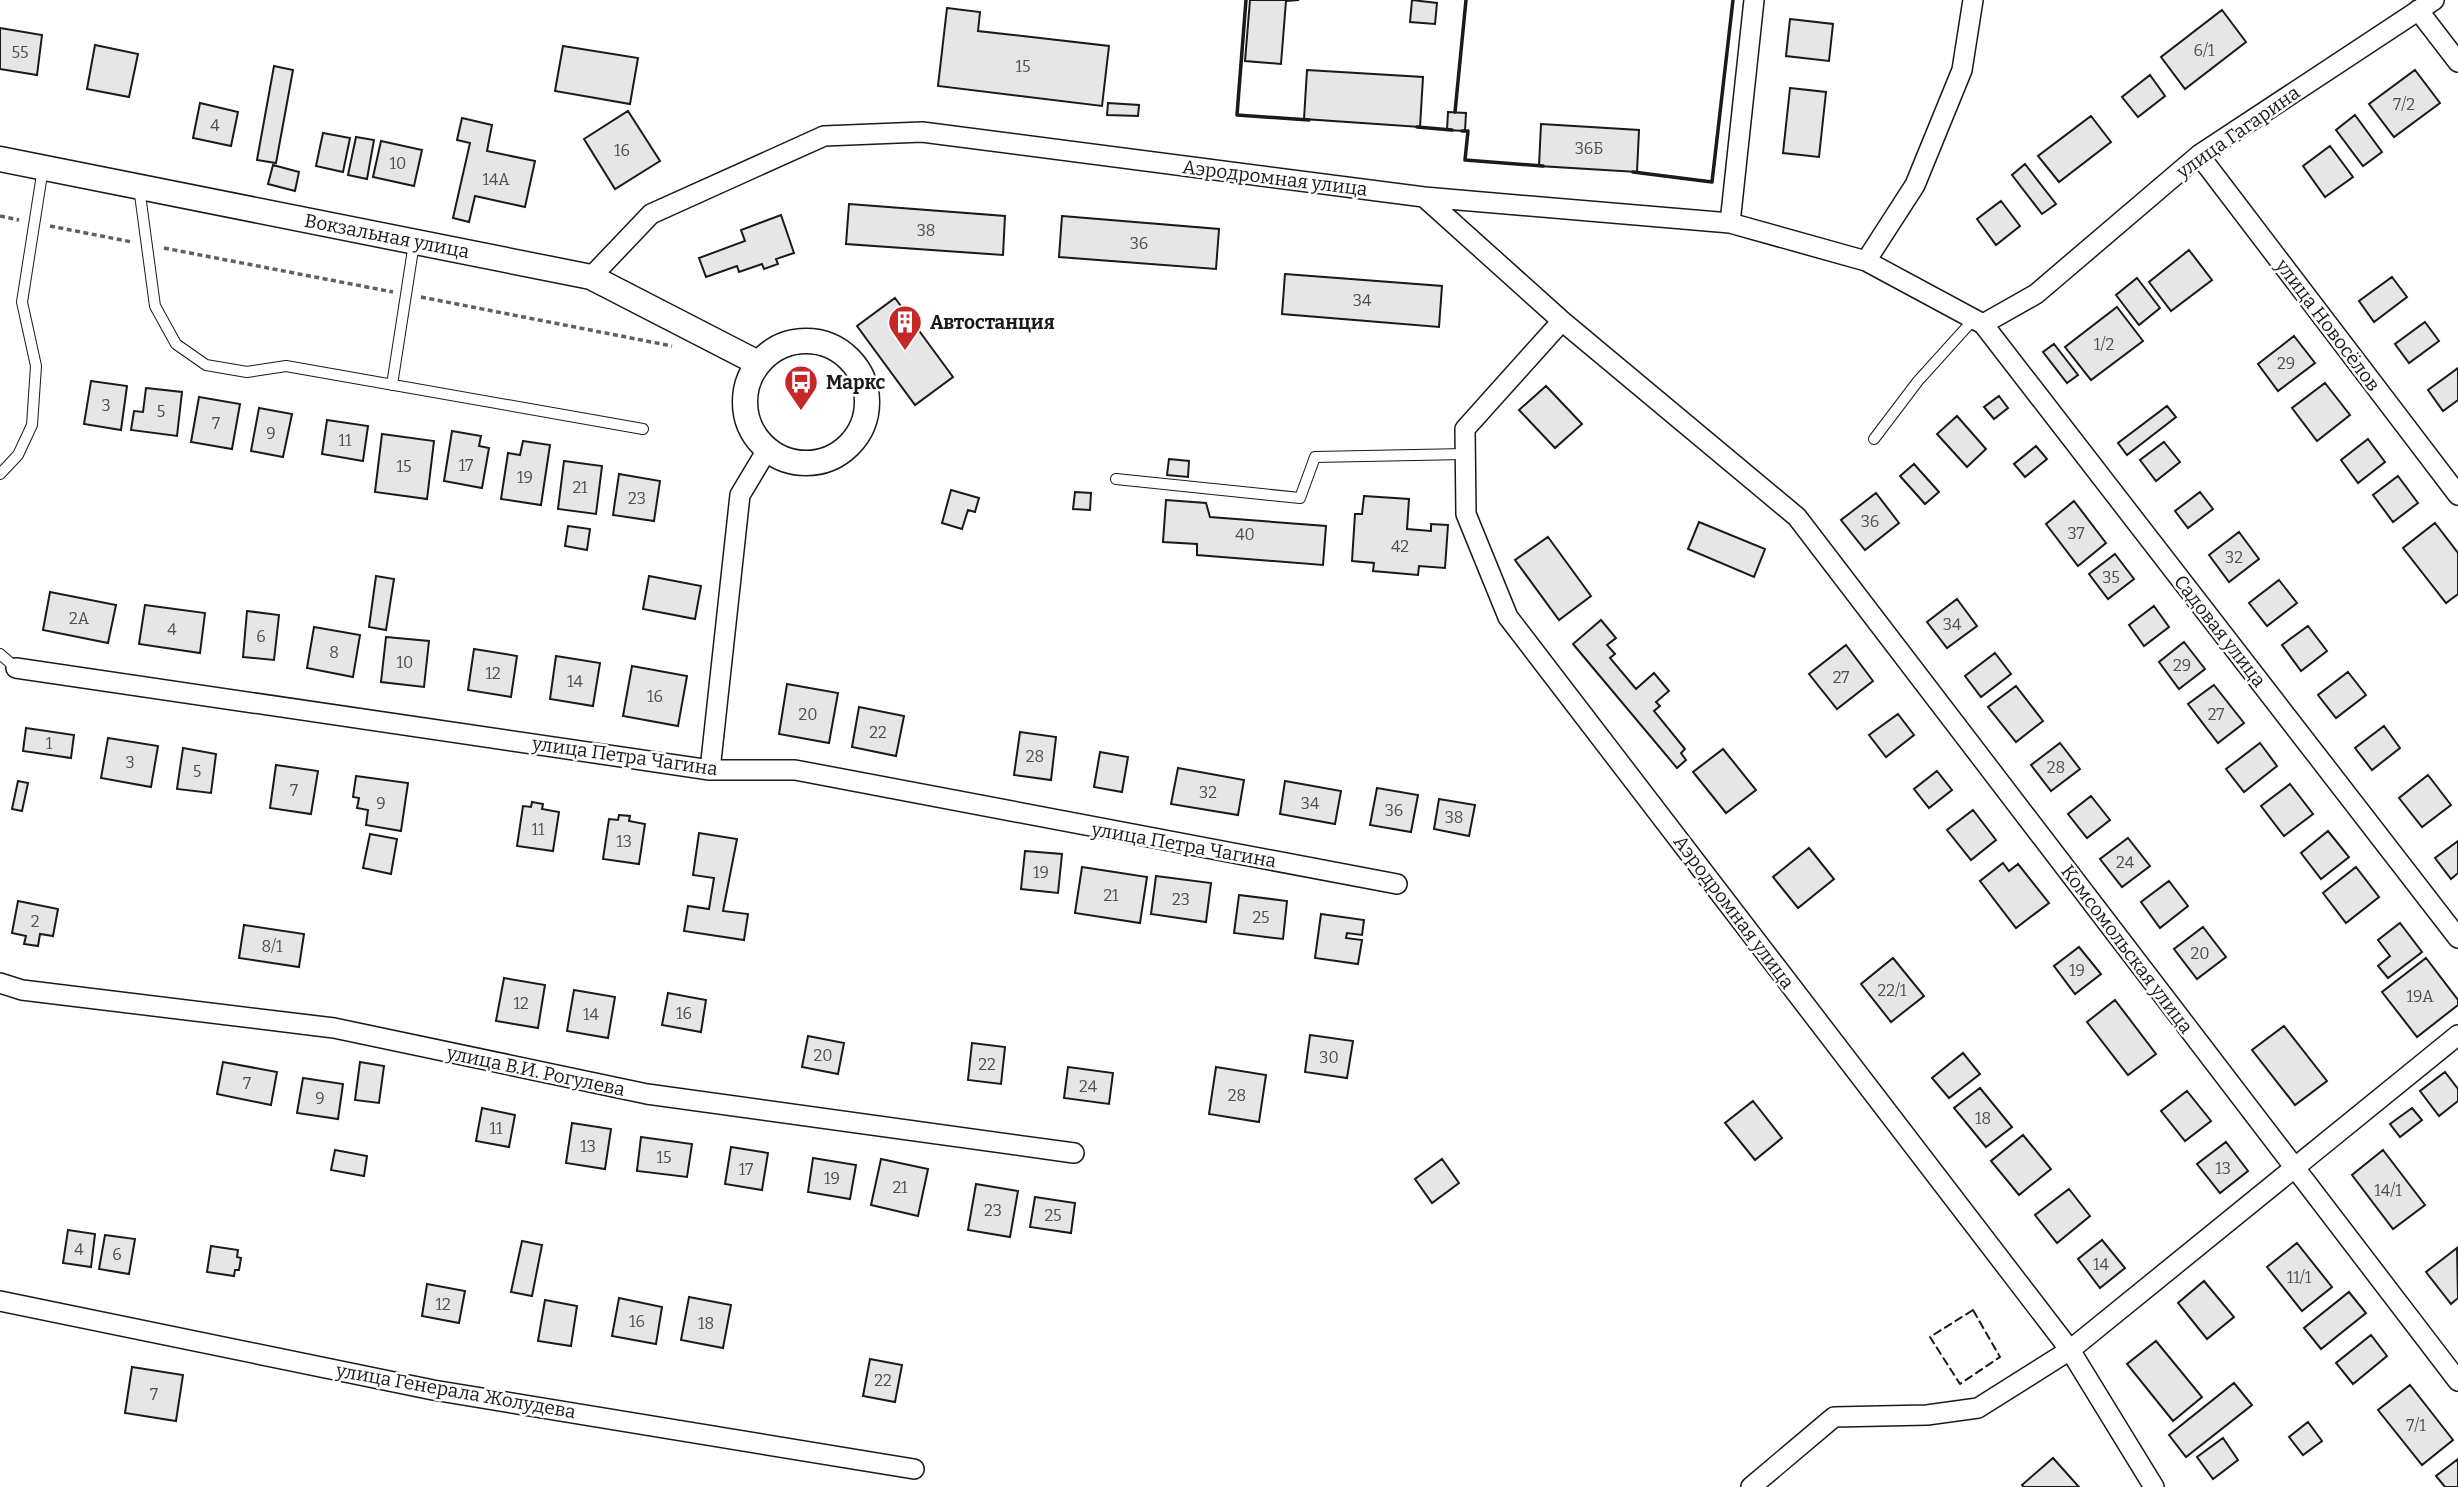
<svg xmlns="http://www.w3.org/2000/svg" width="2458" height="1487" viewBox="0 0 2458 1487" font-family="Bitter,serif">
	<rect width="100%" height="100%" fill="#fff"/>
	<!-- building -->
	<path fill="#e6e6e6" stroke="#1a1a1a" stroke-width="2" d="M1250,0H1299L1286,1L1281,64L1245,61Z
		M1412,0L1437,3L1435,24L1410,22Z
		M947,8L980,12L978,31L1109,46L1102,106L938,86Z
		M2222,10L2246,42L2185,89L2161,57Z
		M1790,19L1833,24L1829,61L1786,56Z
		M0,28L42,35L37,75L0,69Z
		M95,45L138,54L129,97L87,89Z
		M563,46L638,58L630,104L555,91Z
		M274,66L293,70L276,163L257,160Z
		M1307,70L1423,77L1420,127L1304,119Z
		M2415,70L2440,103L2394,137L2369,104Z
		M2150,75L2165,96L2138,117L2122,97Z
		M1790,88L1826,92L1819,157L1783,153Z
		M200,103L238,112L231,146L193,138Z
		M1108,103L1139,105L1138,116L1107,115Z
		M628,111L660,161L615,189L584,139Z
		M1448,112L1466,113L1465,131L1447,130Z
		M2355,115L2382,152L2363,166L2336,130Z
		M2091,116L2111,142L2059,182L2038,156Z
		M462,118L492,125L487,151L535,161L525,207L475,196L469,222L453,218L470,143L457,140Z
		M1541,124L1639,130L1637,172L1539,166Z
		M323,133L350,138L343,172L316,166Z
		M356,137L374,140L367,179L348,175Z
		M381,141L422,150L414,186L373,177Z
		M2330,146L2353,177L2325,197L2303,166Z
		M2025,164L2056,204L2042,214L2012,175Z
		M273,165L299,172L295,191L268,184Z
		M2001,201L2020,226L1996,245L1977,219Z
		M849,204L1005,216L1003,255L846,244Z
		M781,215L794,253L776,259L778,264L764,269L762,264L739,272L737,266L706,277L699,258L745,241L741,230Z
		M1062,216L1219,229L1216,269L1059,257Z
		M2189,250L2212,280L2171,311L2149,282Z
		M1285,274L1442,286L1439,327L1282,314Z
		M2392,277L2407,297L2374,322L2359,301Z
		M2137,278L2160,308L2139,325L2116,295Z
		M895,298L953,377L915,405L857,326Z
		M2117,307L2143,341L2091,380L2065,347Z
		M2425,322L2439,341L2409,363L2395,344Z
		M2294,336L2315,363L2278,391L2258,364Z
		M2054,344L2078,375L2067,383L2043,352Z
		M2458,368V400L2443,411L2428,390Z
		M91,381L127,386L121,430L84,424Z
		M2325,383L2350,415L2317,441L2292,408Z
		M1546,386L1582,424L1555,448L1519,410Z
		M146,388L182,392L177,436L131,430L134,411L143,412Z
		M1999,396L2008,408L1994,419L1984,407Z
		M199,397L240,404L232,449L191,442Z
		M2167,406L2176,417L2127,455L2118,443Z
		M259,408L292,414L283,457L251,451Z
		M1957,416L1986,449L1967,467L1937,434Z
		M327,420L368,426L363,461L322,454Z
		M452,431L481,436L479,446L489,448L482,488L444,481Z
		M382,434L434,441L427,499L375,492Z
		M2368,439L2385,462L2358,483L2341,460Z
		M523,441L550,445L541,505L501,499L508,453L520,455Z
		M2164,442L2180,462L2156,481L2140,460Z
		M2036,446L2047,459L2025,477L2014,464Z
		M1169,459L1189,461L1188,477L1167,475Z
		M564,461L602,466L596,514L558,509Z
		M1914,464L1939,492L1925,504L1900,476Z
		M619,474L660,481L654,521L613,515Z
		M2398,476L2418,503L2393,522L2373,495Z
		M951,490L979,498L975,512L968,510L962,529L942,523Z
		M1075,492L1091,493L1090,510L1073,509Z
		M2200,492L2213,509L2188,528L2175,511Z
		M1876,493L1899,523L1865,550L1841,520Z
		M1364,496L1409,499L1407,529L1431,531V524L1448,525L1445,568L1419,566L1418,575L1373,571L1374,563L1352,561L1355,514H1362Z
		M1166,500L1206,503L1210,517L1326,526L1323,565L1197,555V544L1163,542Z
		M2074,501L2106,543L2078,566L2046,524Z
		M1699,522L1765,549L1754,577L1688,549Z
		M2435,523L2458,553V594L2446,603L2403,548Z
		M568,526L590,529L587,550L565,546Z
		M2239,532L2259,559L2229,582L2209,555Z
		M1548,537L1591,596L1559,620L1515,560Z
		M2115,554L2134,579L2108,599L2089,574Z
		M376,576L394,579L386,630L369,627Z
		M649,576L701,586L695,619L643,609Z
		M2279,580L2297,603L2267,626L2249,603Z
		M50,592L116,605L108,643L43,630Z
		M1957,599L1977,626L1947,648L1927,622Z
		M145,605L205,613L200,653L139,644Z
		M2154,606L2169,627L2144,646L2129,625Z
		M247,611L279,615L274,660L243,657Z
		M1601,620L1616,638L1607,645L1615,654L1610,658L1636,689L1654,673L1669,691L1656,702L1660,706L1654,711L1685,749L1681,753L1686,760L1677,768L1573,644Z
		M2308,626L2327,651L2301,671L2282,645Z
		M314,627L360,635L353,677L307,668Z
		M386,637L429,641L424,687L381,682Z
		M2184,642L2205,669L2179,689L2159,662Z
		M1846,645L1873,681L1837,709L1809,674Z
		M474,649L517,656L511,697L468,690Z
		M1995,653L2011,674L1981,697L1965,676Z
		M556,656L600,663L593,706L550,699Z
		M632,666L687,676L678,726L623,716Z
		M2348,672L2366,695L2336,718L2318,695Z
		M787,684L838,693L829,743L779,734Z
		M2214,685L2244,723L2218,743L2188,704Z
		M2016,686L2043,721L2016,742L1988,707Z
		M859,707L904,716L896,756L852,747Z
		M1898,714L1914,735L1886,757L1869,735Z
		M2384,726L2400,748L2372,770L2355,748Z
		M26,728L74,735L71,758L23,751Z
		M1020,732L1056,737L1051,780L1014,775Z
		M108,738L158,746L151,787L101,778Z
		M2060,743L2080,769L2051,791L2031,765Z
		M2260,743L2277,766L2244,792L2226,769Z
		M183,748L216,754L211,793L177,789Z
		M1723,749L1756,790L1726,813L1693,772Z
		M1100,752L1128,757L1122,792L1094,787Z
		M276,765L318,771L311,814L270,808Z
		M1178,768L1244,780L1238,815L1171,804Z
		M1937,771L1952,790L1929,808L1914,789Z
		M2428,775L2451,805L2422,827L2399,798Z
		M356,776L408,783L401,831L366,825L368,810L357,808L359,798L353,797Z
		M18,781L28,783L22,811L12,809Z
		M1285,781L1341,791L1335,824L1280,814Z
		M2290,784L2313,814L2284,836L2261,806Z
		M1377,788L1418,795L1411,832L1370,825Z
		M2091,796L2110,820L2087,838L2068,814Z
		M1439,799L1475,805L1469,836L1434,829Z
		M532,802L543,804L542,809L559,812L553,851L517,846L523,806L531,807Z
		M1973,810L1996,840L1971,860L1947,830Z
		M619,815L630,816L629,821L645,824L639,864L603,859L609,819L618,820Z
		M2328,831L2349,857L2321,879L2301,853Z
		M699,833L737,839L723,911L748,914L744,940L684,931L688,906L709,909L714,878L693,875Z
		M370,834L397,839L391,874L363,868Z
		M2128,838L2150,866L2122,887L2100,859Z
		M2458,841V873L2451,879L2435,858Z
		M1809,848L1834,879L1798,908L1773,877Z
		M1025,851L1062,854L1058,893L1021,889Z
		M2003,863L2009,871L2018,864L2049,903L2016,928L1980,881Z
		M1082,867L1147,877L1140,923L1075,913Z
		M2356,867L2379,897L2346,923L2323,893Z
		M1156,876L1211,883L1206,922L1151,914Z
		M2169,881L2188,906L2160,928L2141,902Z
		M1239,895L1287,901L1283,939L1234,933Z
		M18,901L58,909L53,936L40,934L38,946L24,944L26,936L12,933Z
		M1321,914L1364,920L1362,935L1347,933L1346,938L1362,940L1358,964L1315,958Z
		M2400,923L2422,952L2388,978L2378,966L2390,956L2378,940Z
		M244,925L304,934L299,967L239,958Z
		M2203,927L2226,957L2197,979L2174,949Z
		M2079,947L2101,974L2075,994L2054,966Z
		M1893,958L1924,996L1891,1022L1861,984Z
		M2426,958L2458,1000V1005L2417,1037L2382,992Z
		M504,978L545,985L538,1028L496,1021Z
		M574,990L615,997L608,1038L567,1031Z
		M668,993L706,1000L701,1032L662,1025Z
		M2115,1000L2156,1054L2128,1075L2087,1022Z
		M2284,1026L2327,1081L2295,1105L2252,1050Z
		M1310,1035L1353,1041L1347,1078L1305,1072Z
		M808,1036L844,1043L838,1074L802,1067Z
		M972,1043L1005,1047L1001,1084L968,1080Z
		M1963,1053L1980,1074L1949,1098L1932,1078Z
		M223,1062L277,1072L271,1105L217,1094Z
		M360,1062L384,1066L379,1103L355,1100Z
		M1068,1067L1113,1073L1109,1104L1064,1098Z
		M1216,1067L1266,1075L1259,1122L1209,1114Z
		M2445,1072L2458,1089V1101L2439,1116L2420,1091Z
		M303,1078L343,1084L338,1119L297,1113Z
		M1980,1088L2012,1127L1986,1147L1954,1108Z
		M2187,1091L2211,1121L2185,1141L2161,1111Z
		M1753,1101L1782,1138L1755,1160L1725,1123Z
		M482,1108L515,1115L509,1147L476,1141Z
		M2412,1108L2422,1120L2400,1137L2390,1124Z
		M572,1123L611,1129L605,1169L566,1163Z
		M2023,1135L2051,1169L2019,1195L1991,1161Z
		M641,1137L692,1144L687,1177L637,1171Z
		M2226,1142L2248,1171L2220,1193L2197,1164Z
		M731,1147L768,1153L762,1190L725,1184Z
		M335,1150L367,1156L364,1176L331,1170Z
		M2383,1150L2425,1205L2393,1229L2352,1175Z
		M813,1158L856,1165L850,1199L808,1192Z
		M881,1159L928,1169L918,1216L871,1205Z
		M1442,1159L1459,1183L1432,1203L1415,1179Z
		M976,1184L1018,1191L1010,1237L968,1230Z
		M2069,1189L2090,1216L2057,1243L2035,1215Z
		M1035,1197L1075,1203L1071,1233L1030,1227Z
		M68,1230L95,1234L91,1267L63,1263Z
		M105,1235L135,1239L129,1274L99,1269Z
		M2102,1240L2125,1268L2100,1288L2078,1259Z
		M522,1241L542,1245L532,1296L511,1292Z
		M2297,1243L2332,1287L2302,1311L2267,1267Z
		M211,1246L238,1250L237,1257L241,1258L239,1270H235L234,1276L207,1272Z
		M2457,1248L2458,1298L2451,1304L2426,1272Z
		M2204,1281L2234,1317L2207,1339L2178,1303Z
		M427,1284L465,1291L459,1323L422,1316Z
		M2349,1292L2366,1313L2321,1349L2304,1328Z
		M689,1297L731,1305L723,1348L681,1340Z
		M619,1298L662,1307L656,1344L612,1336Z
		M545,1300L577,1306L571,1346L538,1341Z
		M2371,1335L2387,1356L2353,1384L2336,1363Z
		M2156,1341L2202,1397L2173,1421L2127,1364Z
		M870,1359L902,1365L895,1402L863,1396Z
		M132,1367L183,1375L176,1421L125,1413Z
		M2234,1383L2252,1405L2186,1457L2169,1435Z
		M2410,1385L2453,1440L2422,1465L2378,1410Z
		M2308,1422L2322,1441L2303,1455L2289,1437Z
		M2223,1438L2238,1460L2213,1479L2197,1457Z
		M2053,1458L2079,1487H2024L2022,1485Z
		M2458,1459V1487H2445L2436,1476Z"/>
	<g fill="none" stroke-linecap="round" stroke-linejoin="round">
		<!-- service casing -->
		<g stroke="#1a1a1a" stroke-width="12">
			<path id="service" d="M139,187L155,306L176,344L206,365L247,372L286,366L643,429
				M392,385L414,243
				M1874,439L1918,381L1974,319
				M0,474L18,455L32,425L36,366L22,302L43,168
				M1116,479L1300,498L1315,457L1465,454
				M0,654L16,668"/>
		</g>
		<!-- minor casing -->
		<g stroke="#1a1a1a" stroke-width="22">
			<path id="minor" d="M2418,10L2458,62
				M2199,155L2458,495
				M1424,197L1562,321L1797,517L2458,1381
				M1730,223L1754,0
				M1866,261L1915,185L1962,70L1973,0
				M591,277L651,214L824,136L922,132L1424,197L1730,223L1866,261L1983,324L2458,938
				M1562,321L1465,429L1466,514L1508,617L2070,1350L2154,1487
				M1983,324L2036,294L2199,155L2434,0
				M16,668L710,770H795L1397,884
				M710,770L740,495L767,450
				M0,983L22,990L334,1028L647,1094L1074,1153
				M0,1301L433,1390L914,1469
				M1751,1487L1834,1417L1927,1415L1978,1408L2070,1350L2458,1035"/>
		</g>
		<!-- tertiary casing -->
		<g stroke="#1a1a1a" stroke-width="27">
			<path id="tertiary" d="M0,159L591,277L758,363
				M745 402a61 61 0 1 1 122 0a61 61 0 1 1-122 0Z"/>
		</g>
		<!-- path -->
		<path stroke="#5f5f5f" stroke-width="3.5" stroke-dasharray="5 3.5" stroke-linecap="butt" d="M0,216L19,220
			M50,226L132,242
			M164,248L393,292
			M421,297L672,346"/>
		<!-- service -->
		<use href="#service" stroke="#fff" stroke-width="10"/>
		<!-- minor -->
		<use href="#minor" stroke="#fff" stroke-width="19"/>
		<!-- tertiary -->
		<use href="#tertiary" stroke="#fff" stroke-width="24"/>
		<!-- fence -->
		<path stroke="#1a1a1a" stroke-width="2" stroke-dasharray="9 3.5" stroke-linecap="butt" d="M1973,1310L2000,1357L1960,1384L1930,1337Z"/>
		<!-- wall -->
		<path stroke="#1a1a1a" stroke-width="3.5" d="M1246,0L1237,115L1309,120
			M1455,112L1466,0
			M1417,127L1452,130
			M1462,131H1468L1465,160L1543,166
			M1633,172L1712,182L1733,0"/>
	</g>
	<!-- icons -->
	<defs>
		<g id="building-pin" transform="scale(1.75)"><path d="M0 17L-7.5 6A9.5 9.5 0 1 1 7.5 6Z" fill="#c62828" stroke="#fff"/><path d="M-4-6H4V6H1V3H-1V6H-4ZM-2.5-4.3h1.7v1.8h-1.7ZM.8-4.3h1.7v1.8H.8ZM-2.5-1h1.7V.8h-1.7ZM.8-1h1.7V.8H.8Z" fill="#fff"/></g>
		<g id="bus-pin" transform="scale(1.75)"><path d="M0 17L-7.5 6A9.5 9.5 0 1 1 7.5 6Z" fill="#c62828" stroke="#fff"/><path d="M-5-6H5V4H4V6H2V4H-2V6H-4V4H-5ZM-3.5-4V0h7V-4ZM-3.5 1.2v1.5H-2V1.2ZM2 1.2v1.5H3.5V1.2Z" fill="#fff"/></g>
	</defs>
	<g fill-rule="evenodd">
		<use href="#building-pin" x="905" y="322"/>
		<use href="#bus-pin" x="801" y="382"/>
	</g>
	<g text-anchor="middle" dominant-baseline="central" stroke-width="5" stroke-linejoin="round" paint-order="stroke">
		<!-- number labels -->
		<g font-size="16" fill="#4d4d4d">
			<text x="2204" y="50">6/1</text>
			<text x="20" y="52">55</text>
			<text x="1023" y="66">15</text>
			<text x="2404" y="104">7/2</text>
			<text x="215" y="125">4</text>
			<text x="1589" y="148">36Б</text>
			<text x="622" y="150">16</text>
			<text x="398" y="163">10</text>
			<text x="496" y="179">14А</text>
			<text x="926" y="230">38</text>
			<text x="1139" y="243">36</text>
			<text x="1362" y="300">34</text>
			<text x="2104" y="344">1/2</text>
			<text x="2286" y="363">29</text>
			<text x="106" y="405">3</text>
			<text x="161" y="411">5</text>
			<text x="216" y="423">7</text>
			<text x="271" y="433">9</text>
			<text x="345" y="440">11</text>
			<text x="466" y="465">17</text>
			<text x="404" y="466">15</text>
			<text x="525" y="477">19</text>
			<text x="580" y="487">21</text>
			<text x="637" y="498">23</text>
			<text x="1870" y="521">36</text>
			<text x="2076" y="533">37</text>
			<text x="1245" y="534">40</text>
			<text x="1400" y="546">42</text>
			<text x="2234" y="557">32</text>
			<text x="2111" y="577">35</text>
			<text x="79" y="618">2А</text>
			<text x="1952" y="624">34</text>
			<text x="172" y="629">4</text>
			<text x="261" y="636">6</text>
			<text x="334" y="652">8</text>
			<text x="405" y="662">10</text>
			<text x="2182" y="665">29</text>
			<text x="493" y="673">12</text>
			<text x="1841" y="677">27</text>
			<text x="575" y="681">14</text>
			<text x="655" y="696">16</text>
			<text x="808" y="714">20</text>
			<text x="2216" y="714">27</text>
			<text x="878" y="732">22</text>
			<text x="49" y="743">1</text>
			<text x="1035" y="756">28</text>
			<text x="130" y="762">3</text>
			<text x="2056" y="767">28</text>
			<text x="197" y="771">5</text>
			<text x="294" y="790">7</text>
			<text x="1208" y="792">32</text>
			<text x="381" y="803">9</text>
			<text x="1310" y="803">34</text>
			<text x="1394" y="810">36</text>
			<text x="1454" y="817">38</text>
			<text x="538" y="829">11</text>
			<text x="624" y="841">13</text>
			<text x="2125" y="862">24</text>
			<text x="1041" y="872">19</text>
			<text x="1111" y="895">21</text>
			<text x="1181" y="899">23</text>
			<text x="1261" y="917">25</text>
			<text x="35" y="921">2</text>
			<text x="272" y="946">8/1</text>
			<text x="2200" y="953">20</text>
			<text x="2077" y="970">19</text>
			<text x="1892" y="990">22/1</text>
			<text x="2420" y="996">19А</text>
			<text x="521" y="1003">12</text>
			<text x="684" y="1013">16</text>
			<text x="591" y="1014">14</text>
			<text x="823" y="1055">20</text>
			<text x="1329" y="1057">30</text>
			<text x="987" y="1064">22</text>
			<text x="247" y="1083">7</text>
			<text x="1088" y="1086">24</text>
			<text x="1237" y="1095">28</text>
			<text x="320" y="1098">9</text>
			<text x="1983" y="1118">18</text>
			<text x="496" y="1128">11</text>
			<text x="588" y="1146">13</text>
			<text x="664" y="1157">15</text>
			<text x="2223" y="1168">13</text>
			<text x="746" y="1169">17</text>
			<text x="832" y="1178">19</text>
			<text x="900" y="1187">21</text>
			<text x="2388" y="1190">14/1</text>
			<text x="993" y="1210">23</text>
			<text x="1053" y="1215">25</text>
			<text x="79" y="1249">4</text>
			<text x="117" y="1254">6</text>
			<text x="2101" y="1264">14</text>
			<text x="2299" y="1277">11/1</text>
			<text x="443" y="1304">12</text>
			<text x="637" y="1321">16</text>
			<text x="706" y="1323">18</text>
			<text x="883" y="1380">22</text>
			<text x="154" y="1394">7</text>
			<text x="2416" y="1425">7/1</text>
		</g>
		<!-- street labels -->
		<g font-size="19" fill="#1a1a1a" stroke="#fff">
			<text transform="translate(2238 132) rotate(-35)">улица Гагарина</text>
			<text transform="translate(1275 178) rotate(7)">Аэродромная улица</text>
			<text transform="translate(387 236) rotate(11)">Вокзальная улица</text>
			<text transform="translate(2328 325) rotate(53)">улица Новосёлов</text>
			<text transform="translate(2220 631) rotate(52)">Садовая улица</text>
			<text transform="translate(625 756) rotate(8)">улица Петра Чагина</text>
			<text transform="translate(1184 845) rotate(10)">улица Петра Чагина</text>
			<text transform="translate(1734 912) rotate(53)">Аэродромная улица</text>
			<text transform="translate(2127 949) rotate(53)">Комсомольская улица</text>
			<text transform="translate(536 1071) rotate(12)">улица В.И. Рогулева</text>
			<text transform="translate(456 1391) rotate(10)">улица Генерала Жолудева</text>
		</g>
		<!-- poi labels -->
		<g font-size="19" font-weight="bold" fill="#1a1a1a" stroke="#fff" text-anchor="start">
			<text x="930" y="322">Автостанция</text>
			<text x="826" y="382">Маркс</text>
		</g>
	</g>
</svg>
